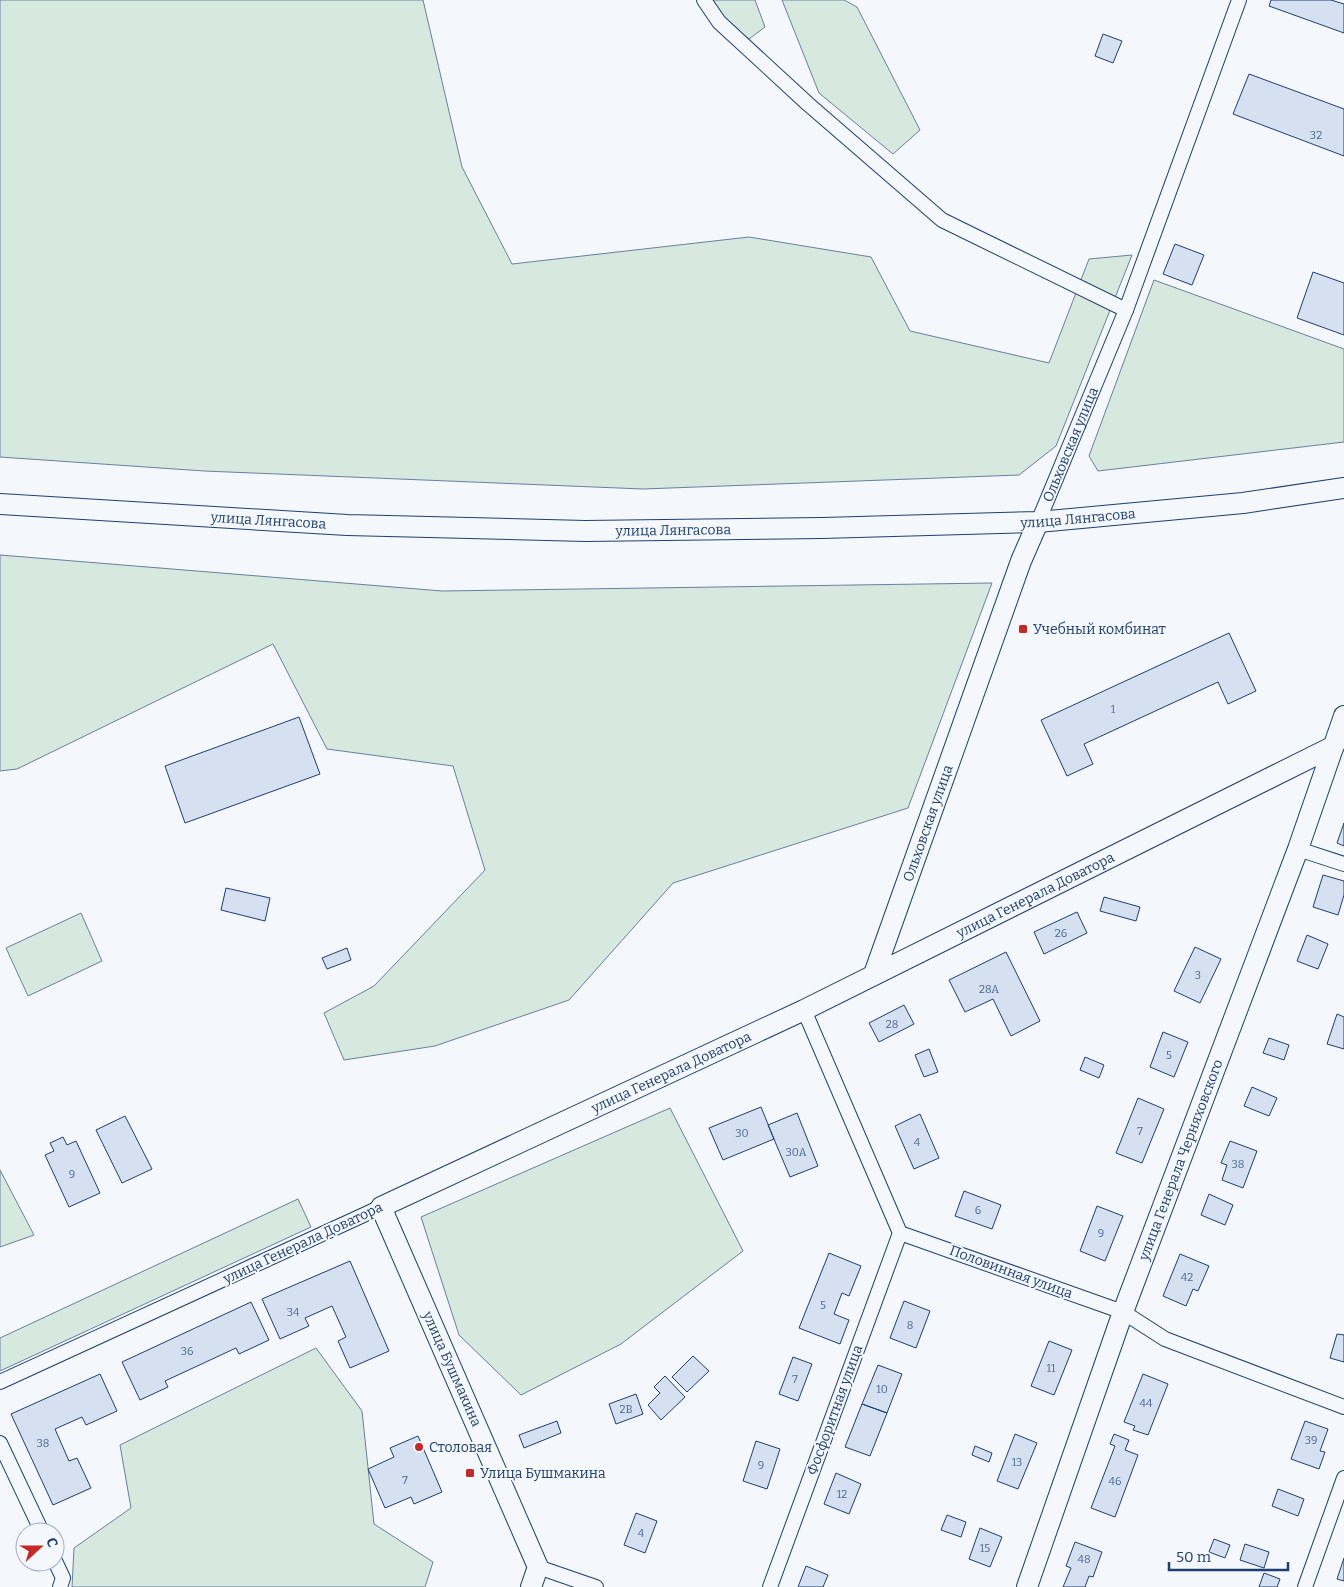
<svg xmlns="http://www.w3.org/2000/svg" width="1344" height="1587" viewBox="0 0 1344 1587" font-family="Bitter,serif">
	<rect width="100%" height="100%" fill="#f4f7fb"/>
	<!-- green -->
	<path fill="#d7e8df" stroke="#687fa3" d="M0,0H423L462,167L512,264L749,237L871,257L910,331L1049,363L1089,259L1132,255L1056,446L1019,475L643,489L204,471L0,457Z
		M708,0H755L765,27L749,39L721,20Z
		M782,0H844L857,7L920,130L893,154L819,93Z
		M1154,280L1344,349V442L1098,471L1089,456Z
		M0,555L442,591L992,583L908,808L673,883L569,1000L435,1046L344,1060L324,1013L374,986L485,870L453,766L327,749L273,644L17,769L0,771Z
		M81,913L102,961L28,996L6,948Z
		M670,1108L743,1251L621,1344L521,1395L459,1335L421,1217Z
		M0,1170L34,1235L0,1247Z
		M298,1199L311,1227L0,1371V1338Z
		M316,1348L362,1411L374,1524L433,1562L425,1587H72L74,1548L131,1508L120,1445Z"/>
	<!-- building -->
	<path fill="#d5e0f0" stroke="#1d3f73" d="M1271,0H1331L1344,4V33L1269,6Z
		M1103,34L1122,41L1113,63L1095,56Z
		M1249,74L1344,109V156L1233,114Z
		M1175,244L1204,255L1192,285L1163,274Z
		M1313,272L1344,283V335L1297,318Z
		M1229,633L1256,691L1228,704L1218,682L1084,744L1093,764L1067,776L1041,720Z
		M299,717L320,774L185,823L165,766Z
		M1344,823V846L1337,843Z
		M1323,875L1344,881V895L1338,915L1313,907Z
		M226,888L270,898L265,921L221,910Z
		M1104,897L1140,907L1136,921L1100,911Z
		M1077,912L1087,933L1044,954L1034,932Z
		M1307,935L1328,944L1318,969L1297,961Z
		M1195,947L1221,959L1200,1003L1174,991Z
		M347,948L351,960L327,969L322,958Z
		M1006,952L1040,1021L1011,1036L993,999L965,1012L949,980Z
		M904,1005L914,1024L879,1042L869,1023Z
		M1337,1014L1344,1017V1049L1327,1044Z
		M1163,1032L1188,1042L1174,1077L1150,1067Z
		M1269,1038L1289,1045L1284,1060L1263,1053Z
		M929,1049L938,1072L924,1077L915,1055Z
		M1085,1057L1104,1065L1099,1078L1080,1070Z
		M1252,1087L1277,1098L1269,1116L1244,1106Z
		M1138,1098L1164,1109L1142,1163L1116,1153Z
		M761,1107L774,1139L723,1160L709,1128Z
		M797,1113L818,1166L790,1177L768,1125Z
		M920,1114L939,1158L914,1169L895,1126Z
		M125,1116L152,1169L122,1183L96,1130Z
		M63,1137L67,1145L76,1141L100,1193L69,1207L45,1155L54,1151L50,1143Z
		M1230,1141L1257,1151L1243,1188L1222,1180L1227,1165L1221,1163Z
		M964,1191L1001,1205L992,1229L955,1216Z
		M1209,1194L1233,1205L1225,1225L1201,1215Z
		M1097,1206L1123,1216L1105,1261L1080,1251Z
		M829,1253L861,1266L849,1296L842,1293L834,1314L849,1320L840,1344L799,1328Z
		M1180,1254L1209,1266L1198,1291L1193,1289L1186,1306L1163,1296Z
		M350,1261L389,1351L350,1368L338,1341L346,1337L332,1306L305,1318L309,1326L280,1339L262,1299Z
		M904,1301L930,1311L916,1348L890,1338Z
		M251,1302L269,1340L239,1354L236,1348L165,1381L168,1387L140,1400L122,1362Z
		M1337,1334L1344,1335V1362L1330,1358Z
		M1049,1341L1072,1350L1054,1395L1031,1386Z
		M693,1356L709,1371L687,1392L672,1377Z
		M793,1357L812,1364L798,1401L779,1394Z
		M878,1365L902,1374L887,1413L862,1404Z
		M100,1374L117,1411L86,1425L82,1417L55,1429L69,1461L77,1458L91,1488L53,1505L11,1414Z
		M1143,1374L1168,1384L1148,1435L1133,1430L1135,1426L1124,1422Z
		M665,1376L685,1397L661,1420L648,1405L660,1393L654,1387Z
		M636,1394L643,1414L616,1424L609,1404Z
		M862,1404L887,1413L870,1456L845,1447Z
		M557,1421L561,1433L524,1448L519,1435Z
		M1305,1421L1328,1429L1320,1451L1325,1452L1319,1469L1291,1459Z
		M1015,1434L1037,1443L1018,1489L997,1481Z
		M1114,1434L1129,1440L1125,1450L1138,1455L1115,1517L1091,1508L1115,1446L1110,1444Z
		M418,1436L442,1492L414,1504L411,1497L385,1508L368,1469L394,1457L390,1448Z
		M756,1441L780,1449L767,1489L743,1481Z
		M975,1446L992,1453L989,1462L972,1455Z
		M836,1473L861,1484L849,1514L824,1504Z
		M1278,1489L1304,1499L1298,1516L1272,1506Z
		M636,1513L657,1521L645,1553L624,1545Z
		M947,1515L966,1522L961,1537L941,1530Z
		M980,1528L1002,1537L990,1567L969,1559Z
		M1214,1539L1230,1545L1225,1558L1209,1552Z
		M1075,1542L1102,1552L1093,1577L1089,1576L1085,1587H1063L1071,1568L1066,1566Z
		M1245,1544L1269,1552L1264,1568L1240,1560Z
		M1344,1558V1581L1337,1579Z
		M806,1566L828,1575L823,1587H798Z
		M1264,1573L1280,1579L1277,1587H1259Z"/>
	<g fill="none" stroke-linecap="round" stroke-linejoin="round">
		<!-- street casing -->
		<g stroke="#1d3f73" stroke-width="16">
			<g id="street">
				<path d="M704,0L719,22L808,104L942,220L1126,310"/>
				<path id="s1" d="M1038,522L1126,310L1239,0"/>
				<path d="M1298,849L1344,864"/>
				<path d="M804,1010L900,1233L1123,1312L1165,1339L1344,1407"/>
				<path d="M0,1382L381,1207"/>
				<path d="M0,1443L42,1532"/>
				<path d="M55,1561L63,1578L60,1587"/>
				<path d="M538,1567L596,1587"/>
				<path d="M770,1587L900,1233"/>
				<path d="M1305,1587L1344,1478"/>
			</g>
		</g>
		<!-- secondary casing -->
		<g stroke="#1d3f73" stroke-width="22">
			<g id="secondary">
				<path id="s2" d="M0,504L347,525L585,531L822,528L1038,522L1243,503L1344,488"/>
				<path id="s3" d="M874,974L1021,561L1038,522"/>
				<path id="s4" d="M531,1587L538,1567L381,1207L804,1010L1334,746"/>
				<path id="s5" d="M1027,1587L1123,1312L1298,849L1344,716"/>
			</g>
		</g>
		<!-- street -->
		<use href="#street" stroke="#f4f7fb" stroke-width="14"/>
		<!-- secondary -->
		<use href="#secondary" stroke="#f4f7fb" stroke-width="20"/>
	</g>
	<!-- markers -->
	<g fill="#c62828" stroke="#f4f7fb" stroke-width="2">
		<rect x="1018" y="624" width="10" height="10" rx="2.5"/>
		<circle cx="419" cy="1447" r="5"/>
		<rect x="465" y="1468" width="10" height="10" rx="2.5"/>
	</g>
	<g text-anchor="middle" dominant-baseline="central" stroke-width="4" stroke-linejoin="round" paint-order="stroke">
		<!-- number labels -->
		<g font-size="11" fill="#4b6792">
			<text x="1316" y="135">32</text>
			<text x="1113" y="709">1</text>
			<text x="1061" y="933">26</text>
			<text x="1198" y="975">3</text>
			<text x="989" y="989">28А</text>
			<text x="892" y="1024">28</text>
			<text x="1169" y="1055">5</text>
			<text x="1140" y="1131">7</text>
			<text x="742" y="1133">30</text>
			<text x="917" y="1142">4</text>
			<text x="796" y="1152">30А</text>
			<text x="1238" y="1164">38</text>
			<text x="72" y="1174">9</text>
			<text x="978" y="1210">6</text>
			<text x="1101" y="1233">9</text>
			<text x="1187" y="1277">42</text>
			<text x="823" y="1305">5</text>
			<text x="293" y="1312">34</text>
			<text x="910" y="1325">8</text>
			<text x="187" y="1351">36</text>
			<text x="1051" y="1368">11</text>
			<text x="795" y="1379">7</text>
			<text x="882" y="1389">10</text>
			<text x="1146" y="1403">44</text>
			<text x="626" y="1409">2В</text>
			<text x="1311" y="1440">39</text>
			<text x="43" y="1443">38</text>
			<text x="1017" y="1462">13</text>
			<text x="761" y="1465">9</text>
			<text x="405" y="1480">7</text>
			<text x="1115" y="1481">46</text>
			<text x="842" y="1494">12</text>
			<text x="641" y="1533">4</text>
			<text x="985" y="1548">15</text>
			<text x="1084" y="1559">48</text>
		</g>
		<!-- street labels -->
		<g font-size="14" fill="#1d3f73" stroke="#f4f7fb">
			<text stroke="none"><textPath href="#s1" startOffset="84">Ольховская улица</textPath></text>
			<text stroke="none"><textPath href="#s2" startOffset="1079">улица Лянгасова</textPath></text>
			<text stroke="none"><textPath href="#s2" startOffset="269">улица Лянгасова</textPath></text>
			<text stroke="none"><textPath href="#s2" startOffset="674">улица Лянгасова</textPath></text>
			<text stroke="none"><textPath href="#s3" startOffset="160">Ольховская улица</textPath></text>
			<text stroke="none"><textPath href="#s4" startOffset="1139">улица Генерала Доватора</textPath></text>
			<text stroke="none"><textPath href="#s4" startOffset="734">улица Генерала Доватора</textPath></text>
			<text stroke="none"><textPath href="#s5" startOffset="454">улица Генерала Черняховского</textPath></text>
			<text transform="translate(303 1243) rotate(-25)">улица Генерала Доватора</text>
			<text transform="translate(1011 1272) rotate(20)">Половинная улица</text>
			<text transform="translate(452 1369) rotate(66)">улица Бушмакина</text>
			<text transform="translate(835 1410) rotate(-70)">Фосфоритная улица</text>
		</g>
		<!-- poi labels -->
		<g font-size="14" fill="#1d3f73" stroke="#f4f7fb" text-anchor="start">
			<text x="1033" y="629">Учебный комбинат</text>
			<text x="429" y="1447">Столовая</text>
			<text x="480" y="1473">Улица Бушмакина</text>
		</g>
	</g>
	<!-- north arrow -->
	<g transform="translate(40 1547) rotate(69)"><circle r="24" fill="#f4f7fb" stroke="#9eadc5"/>
	<path d="M0-4L9 19L0 12L-9 19Z" fill="#c62828"/>
	<text y="-8" font-size="14" font-weight="bold" text-anchor="middle" fill="#1d3f73">С</text>
	</g>
	<!-- scale -->
	<path d="M1169 1562v8h119v-8" fill="none" stroke="#1d3f73" stroke-width="2.5"/>
	<text x="1176" y="1562" font-size="15" fill="#1d3f73" stroke="#f4f7fb" stroke-width="4" paint-order="stroke">50 m</text>
</svg>
